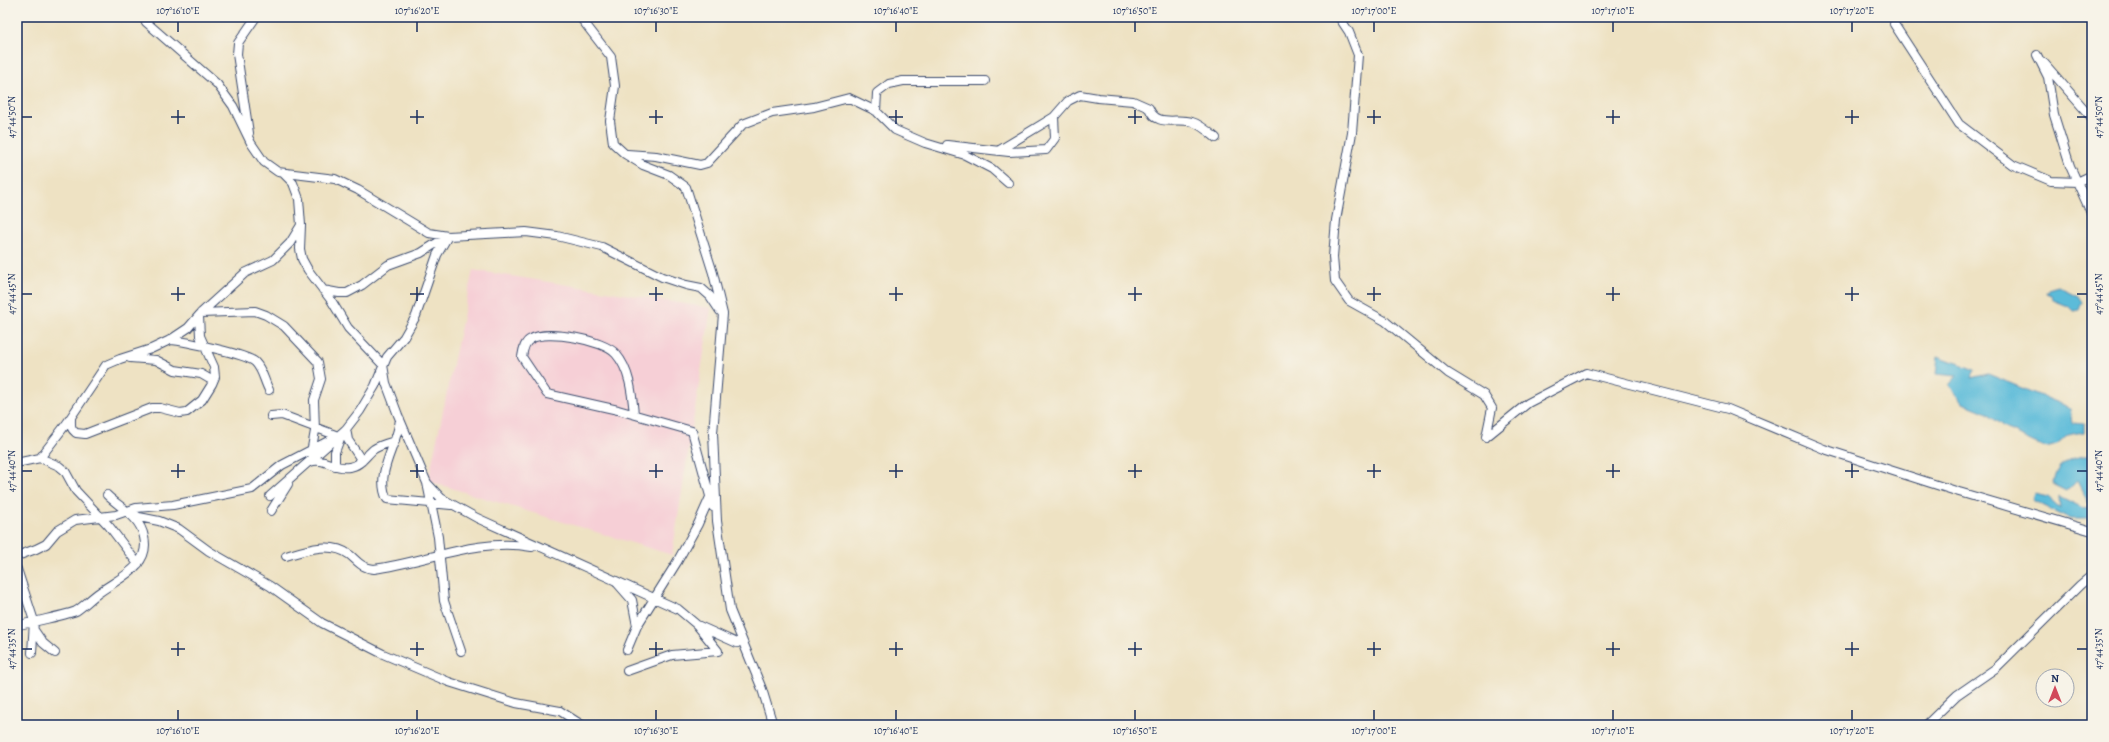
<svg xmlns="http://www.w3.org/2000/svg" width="2109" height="742" viewBox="0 0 2109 742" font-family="Alegreya,serif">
	<rect width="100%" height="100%" fill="#f7f3e8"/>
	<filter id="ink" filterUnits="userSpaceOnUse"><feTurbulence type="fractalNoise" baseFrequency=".025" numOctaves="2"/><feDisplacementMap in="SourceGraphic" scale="8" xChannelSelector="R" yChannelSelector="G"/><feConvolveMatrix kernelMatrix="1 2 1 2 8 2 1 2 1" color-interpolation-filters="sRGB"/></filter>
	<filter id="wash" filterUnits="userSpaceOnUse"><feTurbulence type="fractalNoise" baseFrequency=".012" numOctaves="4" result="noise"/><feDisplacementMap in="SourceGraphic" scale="16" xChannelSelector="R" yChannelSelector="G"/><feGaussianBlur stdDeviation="0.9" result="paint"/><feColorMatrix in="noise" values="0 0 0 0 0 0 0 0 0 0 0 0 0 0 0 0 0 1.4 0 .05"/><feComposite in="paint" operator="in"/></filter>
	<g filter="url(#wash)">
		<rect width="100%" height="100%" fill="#eee2c3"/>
		<!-- built -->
		<path fill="#f6cfd6" d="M473,270L711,308L672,555L428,481Z"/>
		<!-- water -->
		<path fill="#5bbbd9" stroke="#3b759c" d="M2058,286L2078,296L2082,302L2079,310L2073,311L2068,306L2053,300L2051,295L2046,293L2048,289Z
			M1938,356L1975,370L1971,378L1988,374L2070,408L2072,423L2084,424V432L2068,435L2057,445L2046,448L2009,431L1985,412L1963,403L1949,385L1957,376L1936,374Z
			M2084,456H2092V502H2088L2077,481L2067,491L2053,484C2056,465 2065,459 2084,456Z
			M2034,494L2048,497L2060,508L2059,497L2083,509L2092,508V519H2071L2032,500Z"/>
	</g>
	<g filter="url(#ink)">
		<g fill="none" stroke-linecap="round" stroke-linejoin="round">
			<!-- minor casing -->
			<g stroke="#3b4a6d" stroke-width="10">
				<path id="minor" d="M143,17L146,22L217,84L233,106L251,143L264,162L278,172L335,179L358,190L429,233L448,236L526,232L557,236L602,247L662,277L686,285L701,288L710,296L720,311
					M580,17L611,57L615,86L610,121L613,143L625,154L643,165L669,175L686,187L713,273L723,314L713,433L717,521L730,610L762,689L773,725
					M1339,17L1349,32L1358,55L1352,133L1336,220L1333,257L1335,281L1349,301L1385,321L1448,373L1484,395L1492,408L1486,437
					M1894,24L1959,124L2013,165L2051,181L2077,182L2092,175
					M2037,55L2048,77L2054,115L2070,166L2092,215
					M2044,63L2092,118
					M876,111L877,93L889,84L903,81H985
					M249,133L237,54L238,43L256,17
					M947,145L1009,152L1046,150L1055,138L1054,117L1068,101L1080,95L1098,98L1133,101L1149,108C1156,128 1176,117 1192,122C1200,124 1209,132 1216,138
					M998,151L1054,117
					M627,154L656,156L700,165L707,163L743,124L772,113L814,107L849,98L876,111L895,130L925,143L965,155L992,169L1008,183
					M301,225L300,249L302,259L308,270L331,300L348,328L383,365L386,383L398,415L427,483L441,498L477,518L678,609L697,625
					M323,290L339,293H347L362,285L388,265L421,253L446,237
					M201,313L255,311L266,315L284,326L318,362L321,379L314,400L315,431L311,453
					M170,340C184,341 246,354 255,362C263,370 264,381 269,390
					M130,358L156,360L175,370L201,374L213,381
					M634,414C632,394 630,370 616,354C604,340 546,329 531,339C524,342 523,351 522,357L547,394L618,410L692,431L713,507
					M271,416L282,415L338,436
					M71,418C71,426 70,428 76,433L85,434L152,408H160L180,413L187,412L202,400L212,384L215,377L214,367L200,336L199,316
					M400,419C398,445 374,473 387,499L451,505
					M346,429L348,440L362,461
					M1486,437L1528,403L1586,373L1728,409L1824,449L1959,492L2092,531
					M40,458L59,466L65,471L76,491L109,526L138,564
					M21,462L40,458L67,423L106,365L120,359L151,349L170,340L188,328L201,313L245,273L273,260L290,243L301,225L299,199L293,183L283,173
					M310,462C324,457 335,470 349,467C361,466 366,455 374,449C380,445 388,443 395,441
					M335,466V452L341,436
					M427,483L438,537L444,601L461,651
					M270,496L346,429L360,411L375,386L387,357L404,337L416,316L437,255L448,236
					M128,511L139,517L159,521L179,529L209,551L270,586L322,623L383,654L449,682L516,703L560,711L582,725
					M271,511L288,484
					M17,556L36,549L46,544L57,531L75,520L116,515L136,508L173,505L252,489L282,465L338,436
					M286,556C306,550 331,541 350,555C358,562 362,568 374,569C427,562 478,537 532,547
					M17,569L34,621L32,653
					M618,584L632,600L637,626
					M17,625C22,625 73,613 76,611C84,606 91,598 100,592C119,578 151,566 144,537C140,516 120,508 107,495
					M34,630L43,643L55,653
					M627,650L637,626L677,562L698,524L710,497
					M627,671L672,655L718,651L697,625L737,643
					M1926,725L1957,695L1996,668L2080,585L2092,575"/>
			</g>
			<!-- minor -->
			<use href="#minor" stroke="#fff" stroke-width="8"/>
		</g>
	</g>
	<!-- ticks -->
	<path fill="none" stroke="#1b2f5e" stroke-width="1.5" d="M178,22V32M417,22V32M656,22V32M896,22V32M1135,22V32M1374,22V32M1613,22V32M1852,22V32M178,110V124M417,110V124M656,110V124M896,110V124M1135,110V124M1374,110V124M1613,110V124M1852,110V124M22,117H32M171,117H185M410,117H424M649,117H663M889,117H903M1128,117H1142M1367,117H1381M1606,117H1620M1845,117H1859M2077,117H2087M178,287V301M417,287V301M656,287V301M896,287V301M1135,287V301M1374,287V301M1613,287V301M1852,287V301M22,294H32M171,294H185M410,294H424M649,294H663M889,294H903M1128,294H1142M1367,294H1381M1606,294H1620M1845,294H1859M2077,294H2087M178,464V478M417,464V478M656,464V478M896,464V478M1135,464V478M1374,464V478M1613,464V478M1852,464V478M22,471H32M171,471H185M410,471H424M649,471H663M889,471H903M1128,471H1142M1367,471H1381M1606,471H1620M1845,471H1859M2077,471H2087M178,642V656M417,642V656M656,642V656M896,642V656M1135,642V656M1374,642V656M1613,642V656M1852,642V656M22,649H32M171,649H185M410,649H424M649,649H663M889,649H903M1128,649H1142M1367,649H1381M1606,649H1620M1845,649H1859M2077,649H2087M178,710V720M417,710V720M656,710V720M896,710V720M1135,710V720M1374,710V720M1613,710V720M1852,710V720"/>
	<!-- margin -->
	<rect width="2109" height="742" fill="none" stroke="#f7f3e8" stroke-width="44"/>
	<!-- north arrow -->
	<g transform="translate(2055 688)"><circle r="19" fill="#f7f3e8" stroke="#9fa5b1"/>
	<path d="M0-3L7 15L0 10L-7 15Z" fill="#d1495b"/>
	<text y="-6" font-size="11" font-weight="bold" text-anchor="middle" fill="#1b2f5e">N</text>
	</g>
	<rect x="22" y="22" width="2065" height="698" fill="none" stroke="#1b2f5e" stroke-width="1.5"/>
	<g font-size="10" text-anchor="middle" fill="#1b2f5e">
		<text x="178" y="14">107°16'10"E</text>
		<text x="417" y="14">107°16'20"E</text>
		<text x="656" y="14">107°16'30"E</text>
		<text x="896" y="14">107°16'40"E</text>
		<text x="1135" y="14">107°16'50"E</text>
		<text x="1374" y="14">107°17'00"E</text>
		<text x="1613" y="14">107°17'10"E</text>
		<text x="1852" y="14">107°17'20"E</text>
		<text transform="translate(11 117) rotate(-90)" y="4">47°44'50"N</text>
		<text transform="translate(2098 117) rotate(-90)" y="4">47°44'50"N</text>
		<text transform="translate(11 294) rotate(-90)" y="4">47°44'45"N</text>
		<text transform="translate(2098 294) rotate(-90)" y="4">47°44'45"N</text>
		<text transform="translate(11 471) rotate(-90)" y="4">47°44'40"N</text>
		<text transform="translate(2098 471) rotate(-90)" y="4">47°44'40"N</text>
		<text transform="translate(11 649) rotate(-90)" y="4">47°44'35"N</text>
		<text transform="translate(2098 649) rotate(-90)" y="4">47°44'35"N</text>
		<text x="178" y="734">107°16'10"E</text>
		<text x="417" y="734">107°16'20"E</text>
		<text x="656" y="734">107°16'30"E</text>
		<text x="896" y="734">107°16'40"E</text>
		<text x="1135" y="734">107°16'50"E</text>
		<text x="1374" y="734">107°17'00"E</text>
		<text x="1613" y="734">107°17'10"E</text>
		<text x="1852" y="734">107°17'20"E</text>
	</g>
</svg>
